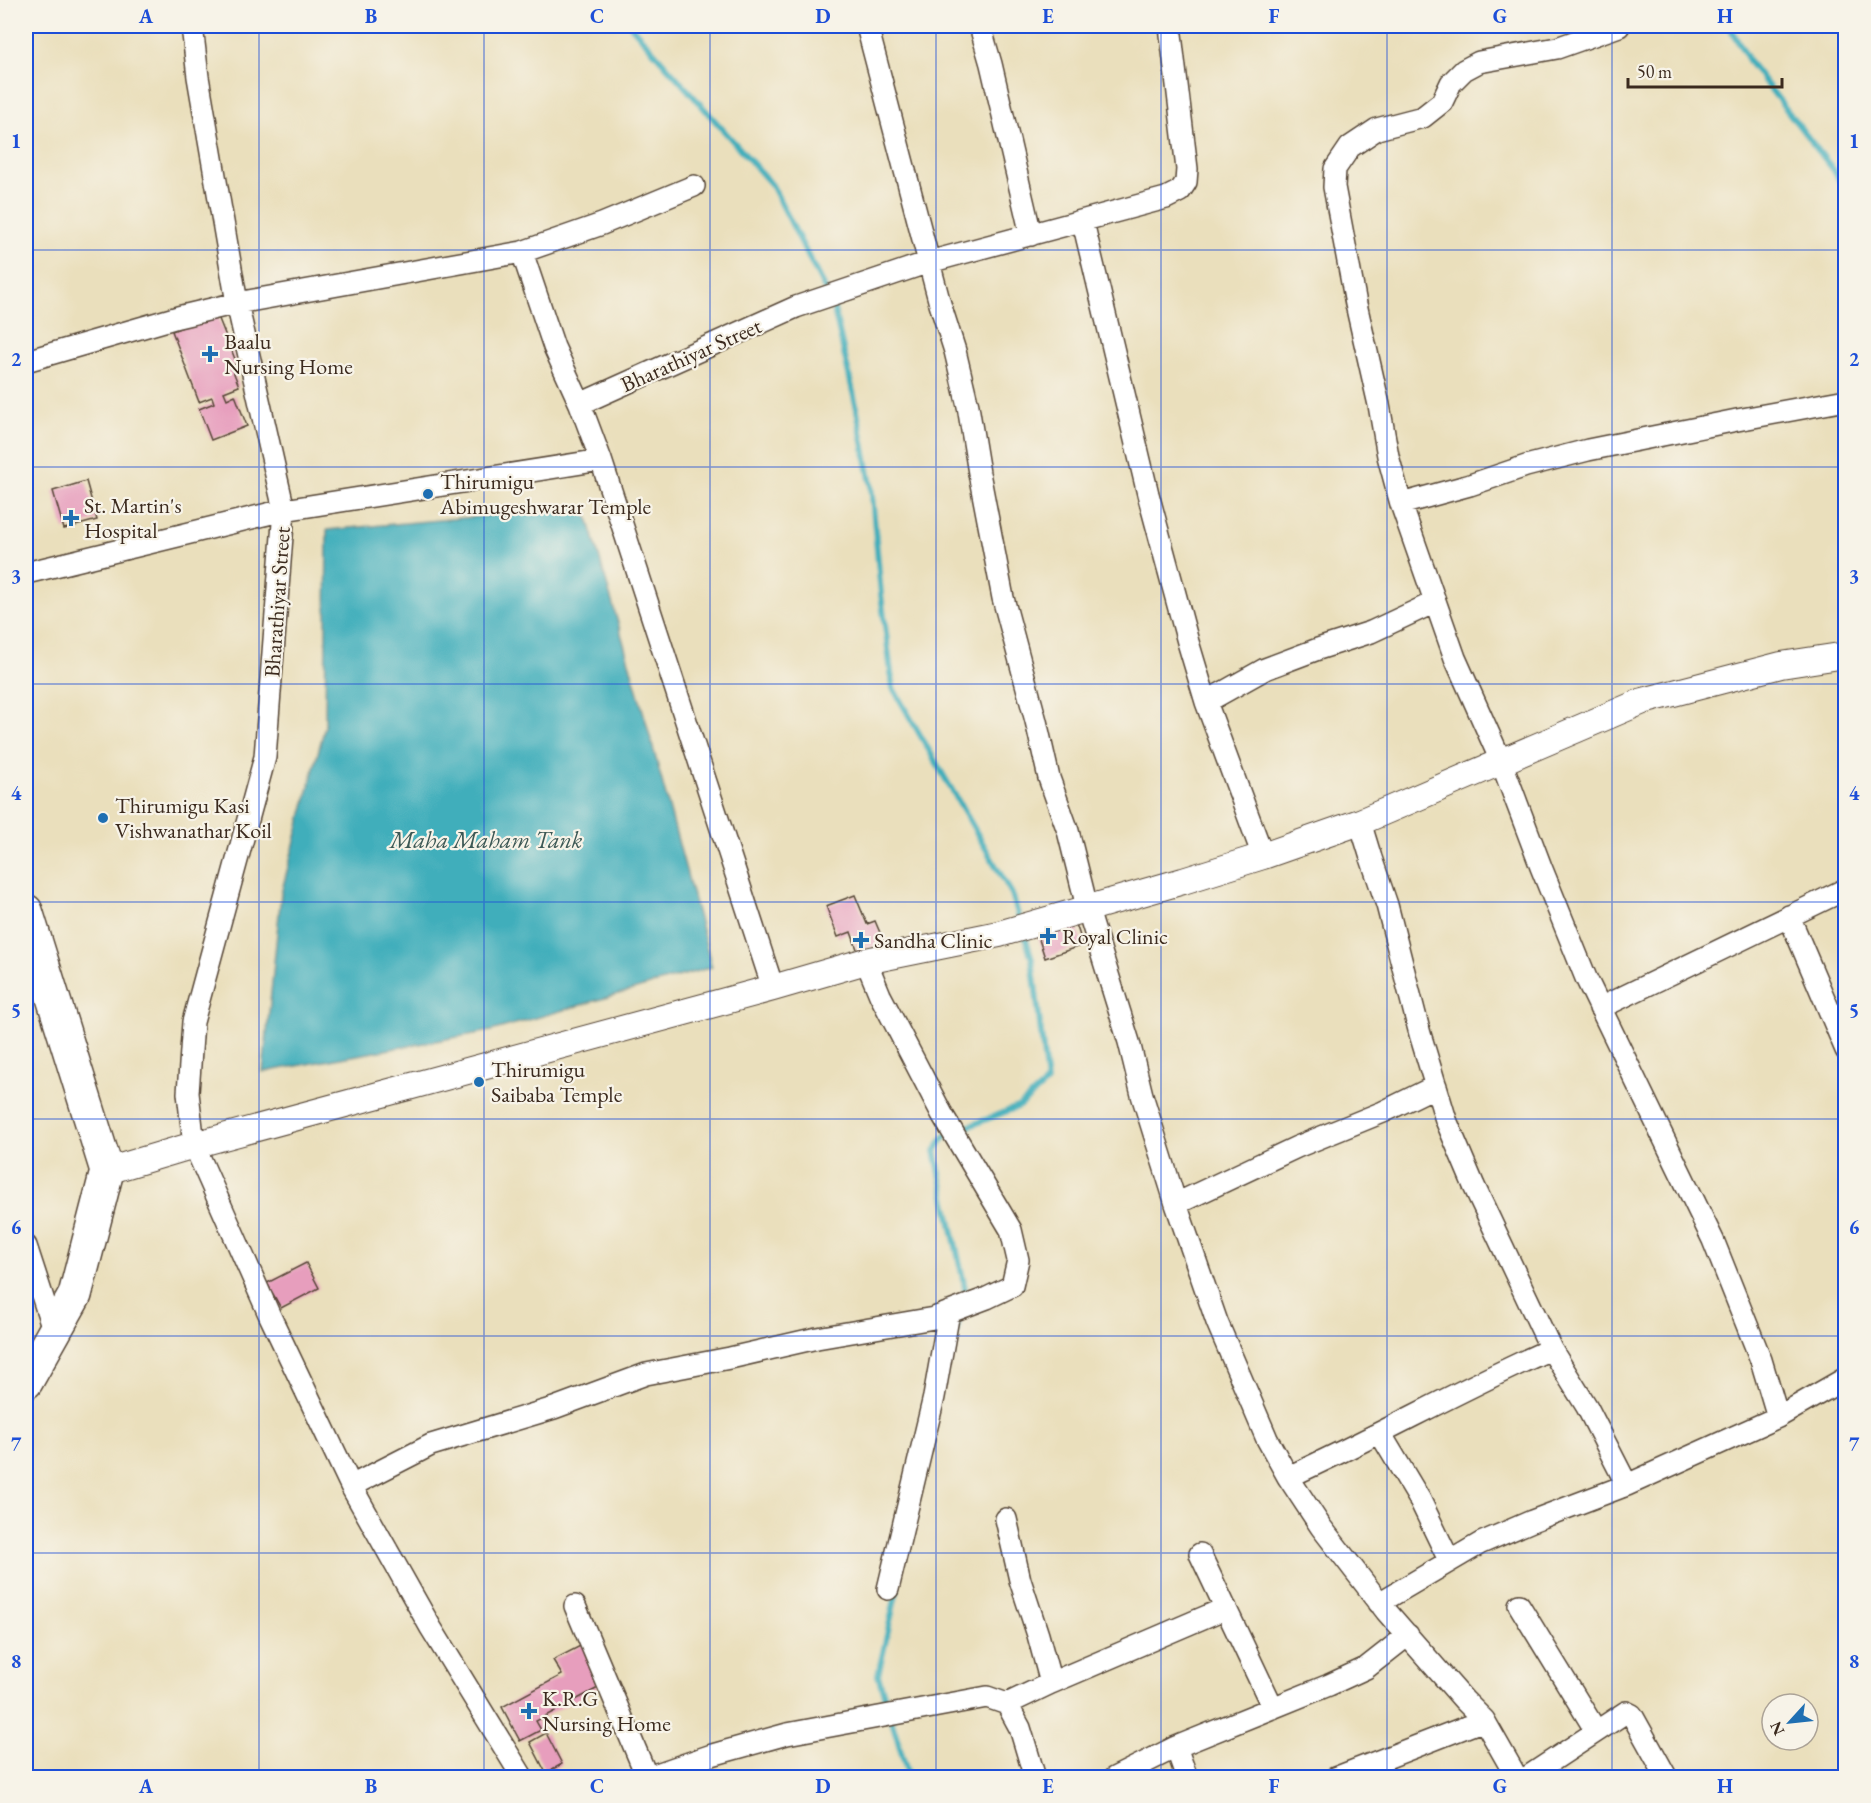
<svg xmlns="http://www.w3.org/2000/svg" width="1871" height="1803" viewBox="0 0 1871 1803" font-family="'EB Garamond',serif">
	<rect width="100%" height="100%" fill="#f7f3e8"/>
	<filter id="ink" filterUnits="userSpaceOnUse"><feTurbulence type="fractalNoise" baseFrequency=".0167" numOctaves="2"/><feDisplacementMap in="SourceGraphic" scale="12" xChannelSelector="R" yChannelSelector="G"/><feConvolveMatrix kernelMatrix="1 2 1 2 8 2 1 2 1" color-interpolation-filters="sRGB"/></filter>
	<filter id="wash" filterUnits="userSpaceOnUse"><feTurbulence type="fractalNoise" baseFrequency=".008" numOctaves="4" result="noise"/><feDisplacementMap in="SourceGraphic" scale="24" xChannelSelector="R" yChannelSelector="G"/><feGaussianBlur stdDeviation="1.35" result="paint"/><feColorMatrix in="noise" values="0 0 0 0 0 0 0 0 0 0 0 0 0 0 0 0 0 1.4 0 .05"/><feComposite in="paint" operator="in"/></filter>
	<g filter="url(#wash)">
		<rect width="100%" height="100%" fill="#eadfbc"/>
		<!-- water -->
		<path fill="#3faebb" stroke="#3d6c6c" stroke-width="1.5" d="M585,507L645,718L712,967L491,1031L263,1072L281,894L325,726L327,530Z"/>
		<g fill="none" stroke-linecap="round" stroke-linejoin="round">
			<!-- stream -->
			<path stroke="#3faebb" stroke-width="6" d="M631,26L772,185L833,305L856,405L871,485L881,594L893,688L1012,894L1020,921
				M1729,26L1751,64L1835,172L1846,193
				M963,1302L965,1288L935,1151L945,1136L1020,1106L1047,1082L1032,959L1024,933
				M952,1355L961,1312
				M897,1590L878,1675L909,1778"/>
		</g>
		<g id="blocks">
			<!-- building -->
			<path fill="#e79ebd" d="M217,314L237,364L231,366L239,386L224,392L227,399L235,395L247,426L211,440L199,409L214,403L212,397L199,402L172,331Z
				M86,481L97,520L64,529L53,491Z
				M855,895L867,924L875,921L884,942L858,952L851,932L838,937L826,906Z
				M1074,918L1083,945L1045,958L1036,930Z
				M306,1263L319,1288L281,1308L267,1283Z
				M586,1643L598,1688L536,1721L541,1730L520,1741L502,1707L562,1675L553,1660Z
				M546,1733L562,1764L546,1773L530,1742Z"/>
		</g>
	</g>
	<g filter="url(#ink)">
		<use href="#blocks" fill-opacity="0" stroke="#554536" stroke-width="1.5"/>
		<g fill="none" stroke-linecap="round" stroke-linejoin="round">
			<!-- minor casing -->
			<g stroke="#554536" stroke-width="24">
				<path id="minor" d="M192,26L198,77L237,303L284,510L265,757L193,1022L188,1093L194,1145L269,1314L351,1486L431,1628L523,1778
					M867,26L940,304L955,351L968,406L979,473L1003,598L1036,721L1049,778L1068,831L1087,907L1129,1042L1142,1095L1176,1204L1217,1322L1267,1439L1288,1477L1321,1527L1386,1611L1464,1700L1484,1720L1517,1778
					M980,26L991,64L1031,235
					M1619,26L1557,48L1479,62L1464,70L1451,83L1442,102L1423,117L1377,129L1350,147L1335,169L1334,187L1356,304L1379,405L1388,456L1401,504L1455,658L1501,761L1541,867L1586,978L1713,1240L1761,1360L1778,1417
					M1083,222L1148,494L1188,642L1206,702L1263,856
					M522,252L554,347L580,404
					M26,361L178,317L237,303L522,252L602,224L694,186
					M1401,504L1470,485L1526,466L1588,450L1737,420L1846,400
					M26,573L284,510L601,460
					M1206,702L1265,669L1318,649L1371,632L1435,602
					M1360,822L1371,858L1387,905L1420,1034L1446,1120L1474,1186L1551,1349L1587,1407L1627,1485
					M1789,916L1846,1050
					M773,988L601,460L580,404L796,307L929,262L1166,198L1180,191L1186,182L1187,169L1170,26
					M1600,1008L1846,889
					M1176,1204L1297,1147L1383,1112L1436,1086
					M26,1246L54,1332
					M1380,1433L1420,1500L1449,1560
					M1288,1477C1377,1437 1462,1388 1551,1349
					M351,1486L431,1445L554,1408L646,1374L730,1358L817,1338L934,1318L987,1298L1012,1286L1018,1260L1011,1230L942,1114L880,995L866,961
					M1006,1519L1020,1580L1038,1635L1051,1683
					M1200,1554L1273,1708
					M888,1589L934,1397L949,1312
					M1379,1603L1481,1543L1532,1521L1627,1485L1778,1417L1846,1378
					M1519,1605L1596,1731
					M575,1606L647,1777
					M1007,1704L1051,1683L1226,1608
					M1176,1747L1187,1778
					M645,1778L712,1755L787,1734L987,1697L1007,1704L1020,1728L1035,1778
					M1114,1778L1176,1747L1329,1685L1366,1668L1408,1635
					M1335,1778L1484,1720
					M1526,1778L1626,1712L1632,1715L1667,1778"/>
			</g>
			<!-- tertiary casing -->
			<g stroke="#554536" stroke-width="28">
				<path id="tertiary" d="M107,1171L194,1145L773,988L866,961L999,934L1183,881L1263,856L1360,822L1643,701L1781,665L1846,655"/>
			</g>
			<!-- primary casing -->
			<g stroke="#554536" stroke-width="36">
				<path id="primary" d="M26,911L107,1171L75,1295L26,1382"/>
			</g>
			<!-- minor -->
			<use href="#minor" stroke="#fff" stroke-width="21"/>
			<!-- tertiary -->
			<use href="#tertiary" stroke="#fff" stroke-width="26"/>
			<!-- primary -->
			<use href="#primary" stroke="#fff" stroke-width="33"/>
		</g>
	</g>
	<!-- grid -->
	<path fill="none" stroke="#1d4ed8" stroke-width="1.5" stroke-opacity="0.55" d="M259,26V1778M484,26V1778M710,26V1778M936,26V1778M1161,26V1778M1387,26V1778M1612,26V1778M26,250H1846M26,467H1846M26,684H1846M26,902H1846M26,1119H1846M26,1336H1846M26,1553H1846"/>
	<!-- markers -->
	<g fill="#1f6fb2" stroke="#f7f3e8" stroke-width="2">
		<path d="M207 345h6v6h6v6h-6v6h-6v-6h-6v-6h6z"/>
		<circle cx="428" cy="494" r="6"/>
		<path d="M68 509h6v6h6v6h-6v6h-6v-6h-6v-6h6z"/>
		<circle cx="103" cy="818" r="6"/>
		<path d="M1045 927h6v6h6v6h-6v6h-6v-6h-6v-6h6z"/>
		<path d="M858 931h6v6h6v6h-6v6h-6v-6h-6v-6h6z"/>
		<circle cx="479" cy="1082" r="6"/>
		<path d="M526 1702h6v6h6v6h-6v6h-6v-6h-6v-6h6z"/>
	</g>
	<g text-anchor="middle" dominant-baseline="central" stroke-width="4.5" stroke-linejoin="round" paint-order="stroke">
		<!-- poi labels -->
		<g font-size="22" fill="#3b2a1e" stroke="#f7f3e8" text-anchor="start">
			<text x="224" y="341">Baalu<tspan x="224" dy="25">Nursing Home</tspan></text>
			<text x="440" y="481">Thirumigu<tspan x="440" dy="25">Abimugeshwarar Temple</tspan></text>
			<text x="84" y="505">St. Martin's<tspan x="84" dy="25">Hospital</tspan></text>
			<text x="115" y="805">Thirumigu Kasi<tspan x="115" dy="25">Vishwanathar Koil</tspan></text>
			<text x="1062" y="936">Royal Clinic</text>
			<text x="874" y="940">Sandha Clinic</text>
			<text x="491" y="1069">Thirumigu<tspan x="491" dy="25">Saibaba Temple</tspan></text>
			<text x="542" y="1698">K.R.G<tspan x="542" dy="25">Nursing Home</tspan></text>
		</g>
		<!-- street labels -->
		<g font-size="22" fill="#3b2a1e" stroke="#f7f3e8">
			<text transform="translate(691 355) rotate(-24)">Bharathiyar Street</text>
			<text transform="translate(277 602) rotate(-86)">Bharathiyar Street</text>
		</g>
		<!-- water labels -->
		<g font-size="24" font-style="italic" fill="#3c5855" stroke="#f7f3e8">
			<text x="486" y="839">Maha Maham Tank</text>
		</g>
	</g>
	<!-- margin -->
	<rect width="1871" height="1803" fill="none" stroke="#f7f3e8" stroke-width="66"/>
	<!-- north arrow -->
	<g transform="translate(1790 1722) rotate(243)"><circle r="28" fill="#f7f3e8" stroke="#aca397" stroke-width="1.5"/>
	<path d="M0-4.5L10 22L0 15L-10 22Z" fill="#1f6fb2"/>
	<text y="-9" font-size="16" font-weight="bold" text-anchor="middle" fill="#3b2a1e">N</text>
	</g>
	<!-- scale -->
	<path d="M1628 78v9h154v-9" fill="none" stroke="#3b2a1e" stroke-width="3"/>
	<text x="1637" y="78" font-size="18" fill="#3b2a1e" stroke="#f7f3e8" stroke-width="4.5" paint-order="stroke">50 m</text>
	<rect x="33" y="33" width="1805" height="1737" fill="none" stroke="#1d4ed8" stroke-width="2"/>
	<g font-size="20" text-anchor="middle" font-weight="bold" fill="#1d4ed8">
		<text x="146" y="23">A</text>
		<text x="371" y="23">B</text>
		<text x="597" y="23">C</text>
		<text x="823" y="23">D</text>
		<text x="1048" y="23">E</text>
		<text x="1274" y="23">F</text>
		<text x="1500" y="23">G</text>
		<text x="1725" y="23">H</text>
		<text x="16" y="148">1</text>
		<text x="1854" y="148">1</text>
		<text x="16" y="366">2</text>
		<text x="1854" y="366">2</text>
		<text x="16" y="583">3</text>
		<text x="1854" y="583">3</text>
		<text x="16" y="800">4</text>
		<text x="1854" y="800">4</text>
		<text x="16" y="1017">5</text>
		<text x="1854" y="1017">5</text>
		<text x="16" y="1234">6</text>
		<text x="1854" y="1234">6</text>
		<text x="16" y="1451">7</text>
		<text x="1854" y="1451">7</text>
		<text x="16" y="1668">8</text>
		<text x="1854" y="1668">8</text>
		<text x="146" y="1793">A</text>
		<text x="371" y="1793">B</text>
		<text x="597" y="1793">C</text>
		<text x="823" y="1793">D</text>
		<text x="1048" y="1793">E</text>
		<text x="1274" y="1793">F</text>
		<text x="1500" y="1793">G</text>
		<text x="1725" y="1793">H</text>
	</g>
</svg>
